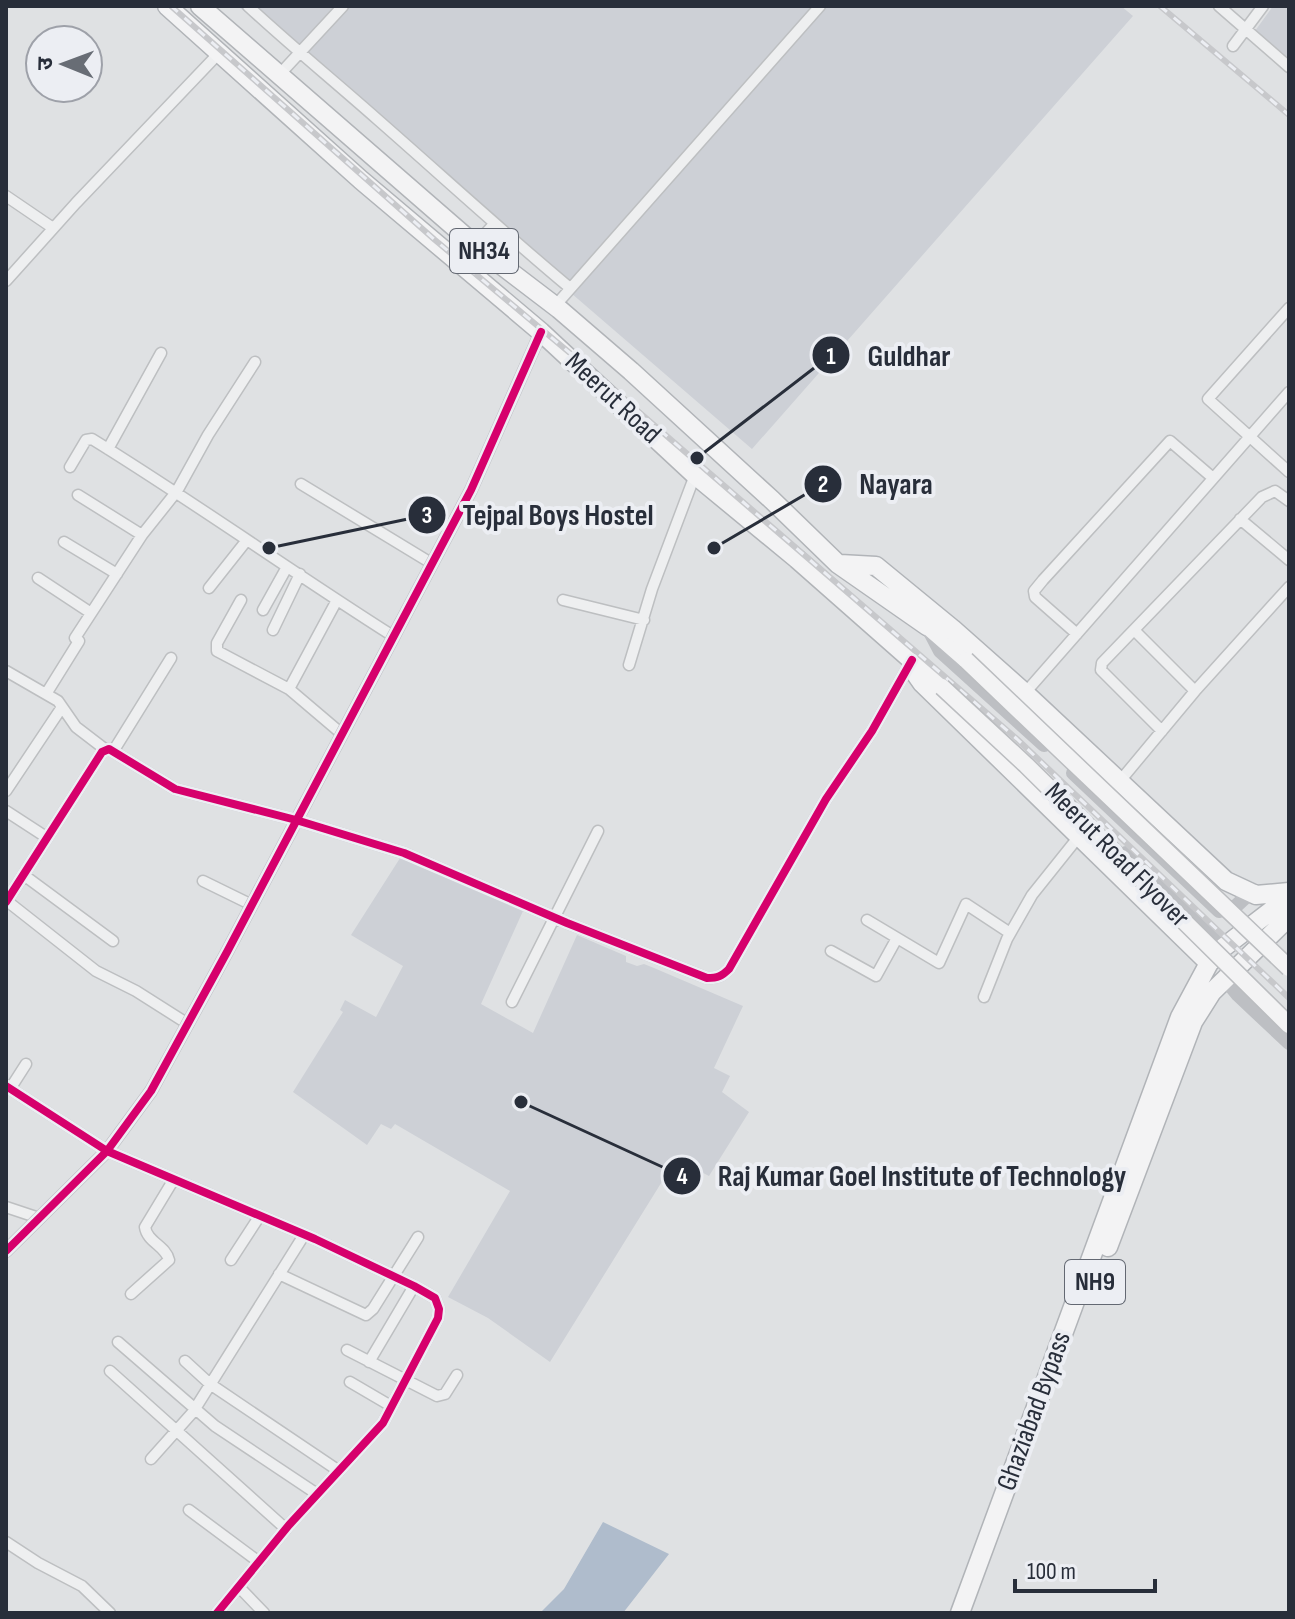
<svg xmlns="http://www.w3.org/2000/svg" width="1295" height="1619" viewBox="0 0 1295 1619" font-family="'Sofia Sans Condensed','Noto Sans Devanagari',sans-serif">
	<rect width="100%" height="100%" fill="#dfe1e3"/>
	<!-- built -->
	<path fill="#cdd0d6" d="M238,6H1121L1133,16L752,449Z
		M1273,6H1289V58L1255,31Z
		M402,855L523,911L481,1004L533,1033L577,935L626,956V962L637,966L644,964L654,968L743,1006L714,1068L730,1076L722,1092L749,1112L709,1176L676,1159L550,1362L488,1318L448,1297L510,1191L395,1124L391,1129L381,1124L367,1145L293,1092L343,1012L340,1010L345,1000L376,1017L403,966L351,935Z"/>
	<!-- water -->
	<path fill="#afbccc" d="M603,1522L669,1554L623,1613H540L564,1589Z"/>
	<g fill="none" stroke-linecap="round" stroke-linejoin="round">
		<!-- street casing -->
		<g stroke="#bdbfc1" stroke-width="13">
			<path id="street" d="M248,6C290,45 334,81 377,119C441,175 504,233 570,288
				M1219,6L1289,67
				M1233,46L1263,6
				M279,75L343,6
				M6,196L53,228
				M475,245L494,224
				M6,281L76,203L220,52
				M555,306L820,6
				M1289,308L1208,399L1289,472
				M108,449L161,353
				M70,467L86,440L92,439C194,502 292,572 393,636
				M301,484L431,563
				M78,495L142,535
				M1240,519L1289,560
				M64,542L117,574
				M38,578L91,613
				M209,588L247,540
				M241,600L217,643V651L289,689L342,734
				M563,600L644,620
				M263,610L287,567
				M273,630L300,574
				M1134,630L1195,691
				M1077,634L1035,597L1034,591L1043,580L1170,441L1213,478
				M75,638L142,535L177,491L208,435L255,362
				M629,665L652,589L695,475
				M6,671L58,701L76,727L106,750
				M289,689L337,600
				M1025,693L1289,392
				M46,694L79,641
				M1162,731L1101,670L1102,663L1262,497L1275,491L1289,501
				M114,750L171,658
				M1120,781L1195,691L1289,587
				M6,791L62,707
				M6,811L46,837
				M25,876L113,941
				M203,881L252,905
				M7,901L96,971L136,991L188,1024
				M6,902L102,752L109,749L175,789L296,820L404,853L567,923L707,978C718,978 722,976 729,969L826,799L872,731L912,660
				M867,920L939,963L966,904L1010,933
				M831,951L876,976L897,938
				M984,997L1007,939L1032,895L1080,835
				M512,1002L598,831
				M6,1086L107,1151L315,1239L414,1286L435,1298L439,1309L438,1318L383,1423L289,1525L217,1613
				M10,1089L26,1064
				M6,1207L39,1218
				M231,1260L259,1217
				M279,1274L366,1315L373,1309L418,1237
				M131,1294L169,1260C166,1246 147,1242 145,1227L174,1179
				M118,1342L215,1426L317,1494
				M347,1350L437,1396L445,1394L457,1375
				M185,1361L210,1384L339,1471
				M369,1362L414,1286
				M110,1371L286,1529
				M350,1382L391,1406
				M151,1459L193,1412L304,1235
				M189,1510L259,1562
				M6,1542L38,1563L82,1586L110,1613
				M239,1587L264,1613"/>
		</g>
		<!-- primary casing -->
		<g stroke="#bbbdc0" stroke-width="19">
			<path id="primary" d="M927,626L966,660
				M915,663L942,687"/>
		</g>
		<!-- highway casing -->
		<g stroke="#b1b4b8" stroke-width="21">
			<path id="highway" d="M167,6L361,180L541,332L695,475L797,559L915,663V673L922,683L1209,963
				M200,6L475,245L559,309L631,371L772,500L838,564L927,626L954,630
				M840,564L876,566L954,630L1025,693L1226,881L1256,895L1289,892
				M1108,1247L1193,1022L1212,992L1289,917
				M960,1613L1180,1017L1209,963L1224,947L1289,897"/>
		</g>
		<!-- street -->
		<use href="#street" stroke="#eeeff0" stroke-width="10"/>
		<!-- secondary -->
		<path stroke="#bdbfc3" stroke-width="14" d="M929,630L940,651L1044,745
			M1073,773L1219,911L1236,906L1250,893
			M1126,853L1224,947
			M1225,979L1238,995L1289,1043
			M6,1251L107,1151L151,1091L227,952L471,490L541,332"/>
		<!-- primary -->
		<use href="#primary" stroke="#f3f3f4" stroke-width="16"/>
		<!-- highway -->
		<use href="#highway" stroke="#f3f3f4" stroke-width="18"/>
		<!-- rail casing -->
		<g stroke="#c7c8cb" stroke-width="6">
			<path id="rail" d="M171,6L435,240L595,374L1017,739L1289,998
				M1160,6L1289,115"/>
		</g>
		<!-- rail -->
		<use href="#rail" stroke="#eceef3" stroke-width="3" stroke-dasharray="9" stroke-linecap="butt"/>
		<!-- primary-bridge casing -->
		<g stroke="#bbbdc0" stroke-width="19" stroke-linecap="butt">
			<path id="primary-bridge" d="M966,660L1289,968
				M942,687L1026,765L1289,1025"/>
		</g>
		<!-- primary-bridge -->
		<use href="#primary-bridge" stroke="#f3f3f4" stroke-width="16"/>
		<!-- cycleway casing -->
		<g stroke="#eceef3" stroke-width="13">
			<path id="cycleway" d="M6,902L102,752L109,749L175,789L296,820L404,853L567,923L707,978C718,978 722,976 729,969L826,799L872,731L912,660
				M6,1086L107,1151L315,1239L414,1286L435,1298L439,1309L438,1318L383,1423L289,1525L217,1613
				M6,1251L107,1151L151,1091L227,952L471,490L541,332"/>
		</g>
		<!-- cycleway -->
		<use href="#cycleway" stroke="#d6006c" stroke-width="8"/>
	</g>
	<g text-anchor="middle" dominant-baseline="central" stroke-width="8" stroke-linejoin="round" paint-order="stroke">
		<!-- shield labels -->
		<g fill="#eceef3" stroke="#636872" stroke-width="2">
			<rect x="450" y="229" width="68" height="44" rx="6"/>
			<rect x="1065" y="1260" width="60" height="44" rx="6"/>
		</g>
		<g font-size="26" font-weight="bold" fill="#282e3a">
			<text x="484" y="251">NH34</text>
			<text x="1095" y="1282">NH9</text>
		</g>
		<!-- street labels -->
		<g font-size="28" fill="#282e3a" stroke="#eceef3">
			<text transform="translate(613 398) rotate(43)">Meerut Road</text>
			<text transform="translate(1117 855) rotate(45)">Meerut Road Flyover</text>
			<text transform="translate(1034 1411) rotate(-70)">Ghaziabad Bypass</text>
		</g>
	</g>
	<!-- callouts -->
	<path fill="none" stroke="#282e3a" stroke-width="3" d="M697 458L831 355M714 548L823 484M269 548L427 515M521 1102L682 1176"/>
	<g fill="#282e3a" stroke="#eceef3" stroke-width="3">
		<circle cx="697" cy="458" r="8"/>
		<circle cx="714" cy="548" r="8"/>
		<circle cx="269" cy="548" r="8"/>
		<circle cx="521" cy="1102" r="8"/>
		<circle cx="831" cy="355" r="20"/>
		<circle cx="823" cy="484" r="20"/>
		<circle cx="427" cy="515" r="20"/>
		<circle cx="682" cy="1176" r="20"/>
	</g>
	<g font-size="24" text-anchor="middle" font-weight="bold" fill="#fff">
		<text x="831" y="364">1</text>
		<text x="823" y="492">2</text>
		<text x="427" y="523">3</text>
		<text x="682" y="1184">4</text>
	</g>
	<g font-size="30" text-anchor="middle" font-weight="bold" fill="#282e3a" stroke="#eceef3" stroke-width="8" stroke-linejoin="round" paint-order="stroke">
		<text x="909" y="366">Guldhar</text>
		<text x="896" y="494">Nayara</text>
		<text x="558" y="525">Tejpal Boys Hostel</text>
		<text x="922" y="1186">Raj Kumar Goel Institute of Technology</text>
	</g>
	<!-- border -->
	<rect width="1295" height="1619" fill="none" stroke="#282e3a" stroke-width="16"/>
	<!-- north arrow -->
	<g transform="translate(64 64) rotate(271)"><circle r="38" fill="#eceef3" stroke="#9ea1a9" stroke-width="2"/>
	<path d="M0-6L14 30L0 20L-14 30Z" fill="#686d75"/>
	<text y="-12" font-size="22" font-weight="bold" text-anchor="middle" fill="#282e3a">उ</text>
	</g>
	<!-- scale -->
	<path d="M1015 1579v12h140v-12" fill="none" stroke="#282e3a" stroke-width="4"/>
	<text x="1027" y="1579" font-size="24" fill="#282e3a" stroke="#eceef3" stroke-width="6" paint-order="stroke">100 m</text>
</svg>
